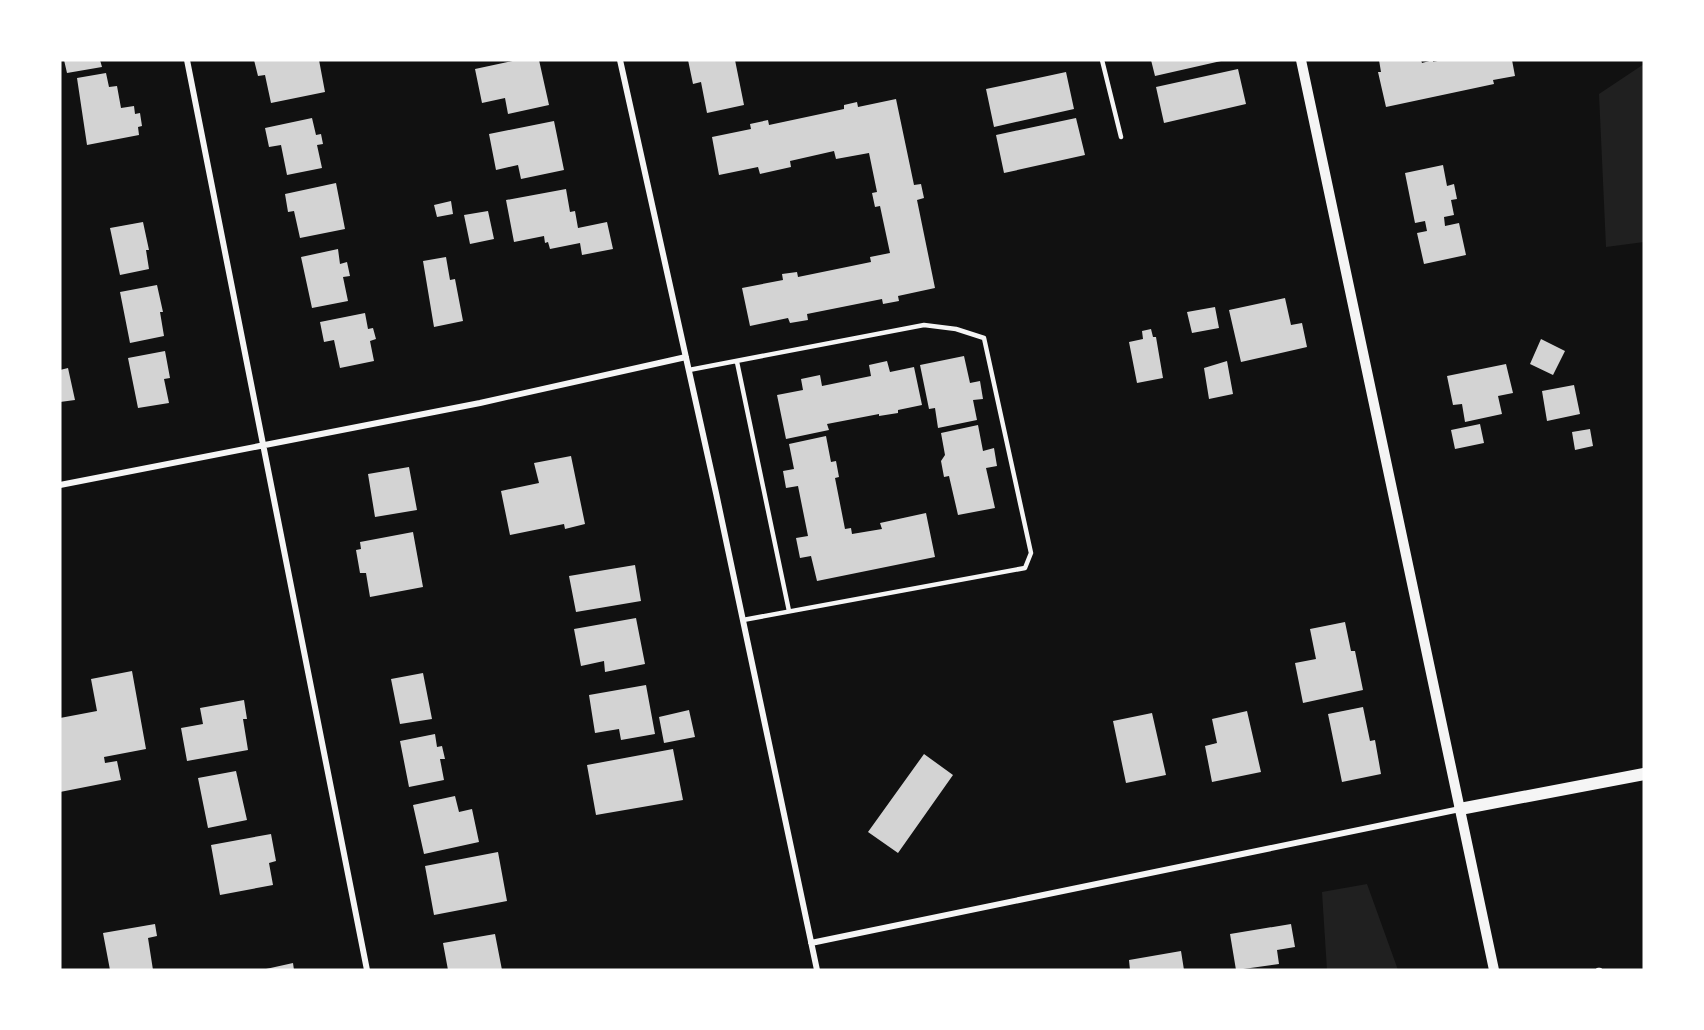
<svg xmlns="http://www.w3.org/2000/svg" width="1704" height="1030" viewBox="0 0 1704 1030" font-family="'Public Sans',sans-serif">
	<rect width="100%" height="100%" fill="#111"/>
	<!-- green -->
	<path fill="#202020" d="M1644,64V242L1606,247L1599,94Z
		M1367,884L1398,970H1327L1322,892Z"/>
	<!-- building -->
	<path fill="#d3d3d3" d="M64,60H100L102,67L67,73Z
		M254,60H319L325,92L271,103L265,75L258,76Z
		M517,60H539L549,105L508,114L505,98L482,103L475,69Z
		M688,60H735L744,105L707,113L701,82L693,84Z
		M1151,60H1221V61L1155,76Z
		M1379,60H1421L1422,63L1433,60V62L1442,60H1512L1515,76L1493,80L1494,84L1386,107L1378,72H1381Z
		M1238,69L1246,104L1164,123L1156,87Z
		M1066,72L1074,109L994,127L986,89Z
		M106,73L109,87L117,86L121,108L134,106L135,114L140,113L142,126L138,127L139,135L87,145L77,78Z
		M896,99L914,185L921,184L924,198L917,200L935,288L898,296L899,301L883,304L882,299L807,314L808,320L790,323L788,318L750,326L742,288L783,280L782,274L797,272L798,277L871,262L870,257L890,253L880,206L875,207L872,193L877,192L869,153L836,159L834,151L790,161L791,167L760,174L758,167L719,175L712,137L751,129L750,124L768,120L769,125L844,109V105L857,102L858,107Z
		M312,118L316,135L321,134L323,144L317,145L322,168L287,175L281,145L269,147L265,128Z
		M1076,118L1085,155L1004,173L996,135Z
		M554,121L564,170L521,179L518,165L496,170L489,134Z
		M1443,165L1447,186L1454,184L1457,199L1451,200L1454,215L1444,217L1445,226L1459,223L1466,255L1424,264L1417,233L1427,231L1425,221L1415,223L1405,173Z
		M336,183L345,229L300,238L294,211L288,212L285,194Z
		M566,189L570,212L575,211L578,228L607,222L613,249L582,255L580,243L550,249L548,242L545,243L544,236L514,242L506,200Z
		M451,201L453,214L437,217L434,205Z
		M488,211L494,239L470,244L464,215Z
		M143,222L149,250H146L149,269L120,275L110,228Z
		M338,249L340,264L347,262L350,276L343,277L348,301L312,308L301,257Z
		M446,257L450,280L455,279L463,321L434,327L423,261Z
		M157,285L163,312H160L164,336L130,343L120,292Z
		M1285,298L1291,325L1302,323L1307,347L1241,362L1229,310Z
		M1215,307L1219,328L1192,333L1187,312Z
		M365,313L368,329L373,328L376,339L370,341L374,361L340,368L334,340L324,342L320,322Z
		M1151,329L1153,337H1156L1163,378L1137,383L1129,342L1143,339L1142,331Z
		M1541,339L1565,351L1553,375L1530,364Z
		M165,351L170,378L164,379L169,403L138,408L128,358Z
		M964,356L970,383L980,381L983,399L973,400L977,420L938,428L935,408L929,409L920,365Z
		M887,361L890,372L914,367L922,405L898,410V413L879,416V414L827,424L829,430L786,439L777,395L803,390L801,379L820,375L822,386L871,376L869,365Z
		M1227,361L1233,394L1209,399L1204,368Z
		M1506,364L1513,393L1498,396L1502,414L1465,422L1462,404L1453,405L1447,376Z
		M68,368L75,400L60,402V370Z
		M1574,385L1580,414L1547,421L1542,391Z
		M1480,424L1484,443L1455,449L1451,430Z
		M978,425L983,451L994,448L997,466L986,468L995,508L958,515L949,476L944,477L941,461L945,455L941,433Z
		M1590,429L1593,446L1575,450L1572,432Z
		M826,436L831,462L836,461L839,477L835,478L845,529L851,528L852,534L882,529L880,523L926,513L935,557L817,581L811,556L800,558L796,538L808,536L798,486L786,488L783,471L794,469L789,444Z
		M571,456L585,524L565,529L564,524L510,535L501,491L539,483L534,463Z
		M409,467L417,510L375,517L368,474Z
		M413,532L423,587L370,597L366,573H360L356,550L361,549L360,542Z
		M635,565L641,601L576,612L569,576Z
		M636,618L645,664L605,672L604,661L581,666L574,629Z
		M1345,622L1351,651H1355L1363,690L1303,703L1295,663L1316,659L1310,629Z
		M132,671L146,749L104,757L105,763L117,761L121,780L60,792V718L97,711L91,679Z
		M423,673L432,719L400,724L391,679Z
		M646,685L655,734L621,740L619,729L595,733L589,695Z
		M244,700L247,719H243L248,750L187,761L181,728L203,724L200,708Z
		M1363,707L1370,741L1375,740L1381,774L1342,782L1328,714Z
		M689,710L695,737L664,743L659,717Z
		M1247,711L1261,772L1212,782L1205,746L1217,743L1212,719Z
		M1152,713L1166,775L1126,783L1113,721Z
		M435,734L437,747L442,746L445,759H440L444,780L409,787L400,741Z
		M673,749L683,800L596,815L587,765Z
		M924,754L953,775L898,853L868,832Z
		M236,771L247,820L208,828L198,778Z
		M455,796L459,812L472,809L479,842L424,854L413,805Z
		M271,834L276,861L269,863L273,885L220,895L211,845Z
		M498,852L507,901L434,915L425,866Z
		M155,924L157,936L148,938L153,970H110L103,933Z
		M1291,924L1295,947L1277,950L1279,964L1236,970L1230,934Z
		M495,934L502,970H448L443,943Z
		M1181,951L1184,970H1130L1129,960Z
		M293,963L294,970H266V969Z"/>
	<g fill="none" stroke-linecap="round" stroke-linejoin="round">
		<!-- service -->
		<path stroke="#f5f5f5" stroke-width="4.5" d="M1102,60L1121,137
			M737,362L789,611
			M689,370L924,325L956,329L984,338L1031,553L1025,568L743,620
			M1598,970H1600"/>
		<!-- minor -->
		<path stroke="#f5f5f5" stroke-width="6" d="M187,60L367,970
			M620,60L716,493L817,970
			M60,485L480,403L686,357
			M811,943L1460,809"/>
		<!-- tertiary -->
		<path stroke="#f5f5f5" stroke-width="10" d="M1301,60L1494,970"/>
		<!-- secondary -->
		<path stroke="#f5f5f5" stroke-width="12" d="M1460,809L1644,774"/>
	</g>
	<!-- border -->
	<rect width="1704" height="1030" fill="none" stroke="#ffffff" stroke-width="123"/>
</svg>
